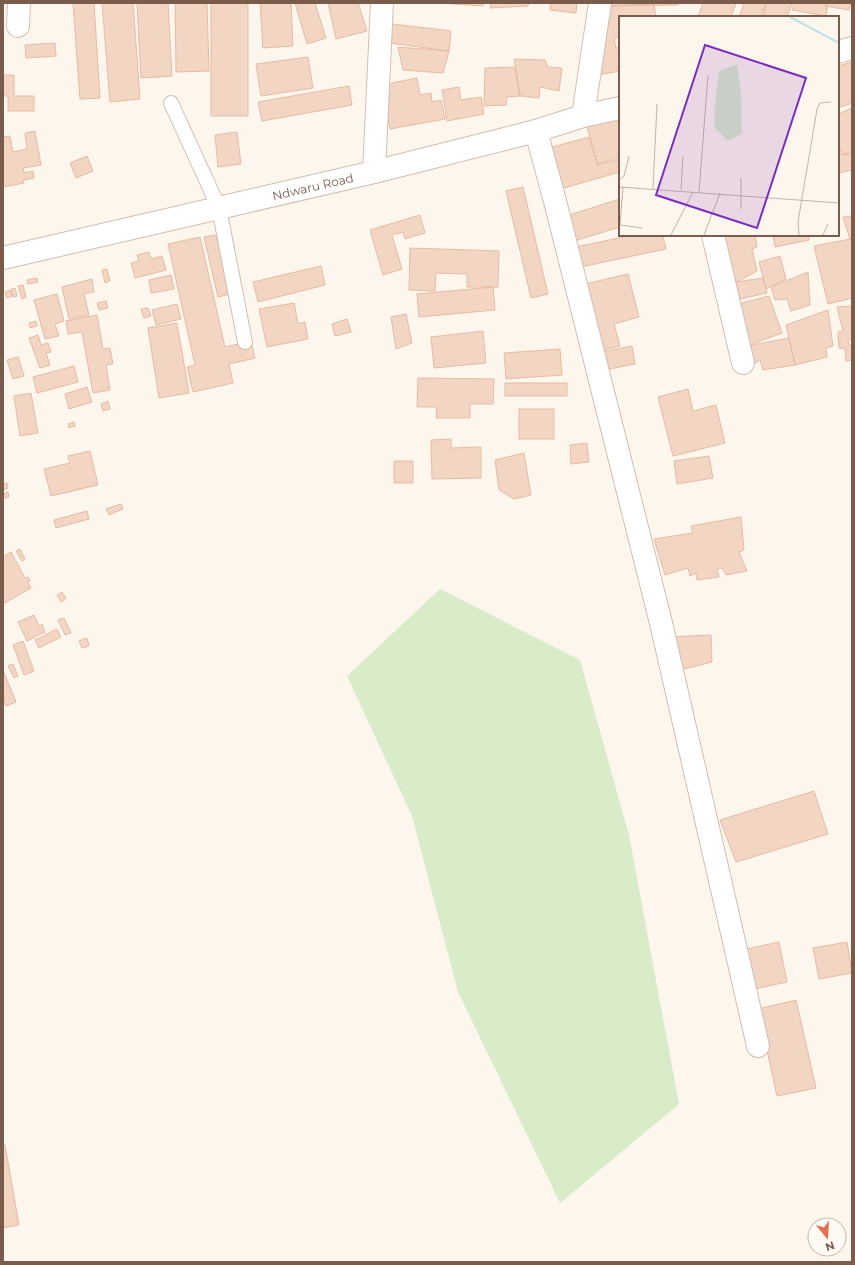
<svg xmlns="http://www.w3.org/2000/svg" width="855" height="1265" viewBox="0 0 855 1265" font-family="Montserrat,sans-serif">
	<rect width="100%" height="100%" fill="#fdf6ec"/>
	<!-- green -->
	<path fill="#d8ecc9" d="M440,589L580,660L629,835L679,1104L560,1203L458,992L412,816L347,676Z"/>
	<!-- building -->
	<path fill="#f3d5c3" stroke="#e6bba3" d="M73,3H94L100,98L80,99Z
		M102,3H133L140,99L110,102Z
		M137,3H168L172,76L141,78Z
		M175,3H207L209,71L176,72Z
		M211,3H248V116H211Z
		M260,3H291L293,46L263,48Z
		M295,3H315L326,38L307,44Z
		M328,3H358L367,31L336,39Z
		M440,3H484L483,6Z
		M491,3H529L528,6L490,8Z
		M551,3H577L576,13L550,10Z
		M605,3H678V5L605,6Z
		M703,3H736L731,17H698Z
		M744,3H766L761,17H739Z
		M766,3H792L787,17H763Z
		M794,3H828L826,16L792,10Z
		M825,3H851L849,10L825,6Z
		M654,4L656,17H620V37L614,38L616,48L620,47V71L598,75L605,6Z
		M392,24L451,31L449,51L390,43Z
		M55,43L56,56L26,58L25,45Z
		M398,47L449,51L443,73L403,70Z
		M308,57L313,88L261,96L256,64Z
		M514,59L545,60L548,67L562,68L559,91L540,87L539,98L520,96Z
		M852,62V103L838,108V66Z
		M515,67L520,96L507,97L506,105L484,106L485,68Z
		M3,75H14V96H34V111H8V96H3Z
		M417,78L420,95L431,93L432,102L441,100L445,119L390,129L382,85Z
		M349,86L352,105L262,121L258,102Z
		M459,87L461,100L481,97L484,114L447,121L442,90Z
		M852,108V153L842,155L838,142V114Z
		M620,117V157L598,164L587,127Z
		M35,131L41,165L23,168L24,173L33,171L34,178L23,180L24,183L3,187V137L10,136L13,152L27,149L25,133Z
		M237,132L241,164L218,167L215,135Z
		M589,137L597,165L620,159V172L557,190L545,149Z
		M852,153V170L838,173V155Z
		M87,156L93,171L76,178L70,163Z
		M523,187L548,294L531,298L506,191Z
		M620,199V227L571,242L563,217Z
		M420,215L425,233L405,239L403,232L392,235L402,269L383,275L370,230Z
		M852,216V239H850L843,217Z
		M216,235L230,294L218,297L204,237Z
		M633,235H665L666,236L663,237L666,249L576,268L571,248Z
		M719,235H755L757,247L752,249L757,271L731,285Z
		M773,235H809V240L775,247Z
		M200,237L225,347L251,341L255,358L229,364L233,383L193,392L187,367L195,365L168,244Z
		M850,239H852V262H851L852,270V298L828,304L814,246Z
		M410,248L499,251L498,287H467V274L436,273L435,291L409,290Z
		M149,252L151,259L162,256L166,270L135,278L131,263L139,261L137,255Z
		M780,256L786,279L766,289L759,262Z
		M321,266L325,285L258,302L253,282Z
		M107,269L110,281L105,283L102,270Z
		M808,272L810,305L791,311L787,299L775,300L771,287Z
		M628,274L639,317L614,324L620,346L598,351L581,285Z
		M171,275L174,289L151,293L149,280Z
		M37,278L38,282L28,284L27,280Z
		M763,278L767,293L740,299L736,282Z
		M92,279L94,292L84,294L89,315L69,319L62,287Z
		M23,285L26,297L22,299L18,286Z
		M493,287L495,310L419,317L417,294Z
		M15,288L17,296L13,297L11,289Z
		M10,290L12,296L7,298L5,292Z
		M57,294L64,321L55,324L59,336L45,339L34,300Z
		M769,296L782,333L747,346L735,305Z
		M106,301L108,308L99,310L97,303Z
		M294,303L298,324L305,322L308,339L267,347L259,309Z
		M177,304L181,319L156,325L152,310Z
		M852,306V340H848L849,345L852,344V360L846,361L845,349L839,348L838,332L843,331L837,307Z
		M148,308L151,316L144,318L141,309Z
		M828,310L833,346L826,348L827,357L795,365L786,325Z
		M406,314L412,343L396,349L391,317Z
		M97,315L103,349L110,348L113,364L106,365L110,390L93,393L82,332L68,334L66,321Z
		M347,319L351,332L335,336L332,324Z
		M36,321L37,326L30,328L29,323Z
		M177,323L189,393L159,398L148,328Z
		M483,331L486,363L434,368L431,337Z
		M38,335L41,345L48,343L51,352L46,353L50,365L40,368L29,338Z
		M789,338L795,365L763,370L760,360L754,364L747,346Z
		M632,346L635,364L604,370L601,352Z
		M560,349L562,375L506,379L504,353Z
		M18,357L24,376L13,379L7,360Z
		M74,366L78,382L37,393L33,377Z
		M418,378L494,379L493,404H470V418H436L437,407H417Z
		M505,383H567V396H505Z
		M87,387L92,402L69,409L65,394Z
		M688,389L693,411L716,405L725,443L673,456L658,397Z
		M31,393L38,433L20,436L14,396Z
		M108,401L110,409L103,411L101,404Z
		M519,409H554V439H519Z
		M74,422L75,426L69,428L68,424Z
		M451,439V448L481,447V478L432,479L431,440Z
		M587,443L589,462L571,464L570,445Z
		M90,451L98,485L51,496L44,469L70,463L68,456Z
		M524,453L531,495L514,499L499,490L495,460Z
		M709,456L713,478L677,484L674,461Z
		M394,461H413V483H394Z
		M7,483L8,488L3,490V484Z
		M8,492L9,497L3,499V494Z
		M121,504L123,509L109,515L106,509Z
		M87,511L89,519L56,528L54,520Z
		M741,517L744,550L739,552L747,571L726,575L722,568L717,569L719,577L697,580L696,573L690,576L688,568L665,575L654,539L693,533L691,526Z
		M20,549L25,559L22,561L16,551Z
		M11,552L25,578L28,577L30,581L28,583L31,588L3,604V557Z
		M62,592L66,598L61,602L57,595Z
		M34,615L39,626L42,624L45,632L27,641L18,622Z
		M64,618L71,633L65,635L58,620Z
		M57,629L61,637L39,648L35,640Z
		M711,635L712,662L676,671L668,637Z
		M87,638L89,646L82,648L79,641Z
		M23,641L34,671L24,675L13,645Z
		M13,664L18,676L14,678L8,666Z
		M3,670L16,702L6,706L3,698Z
		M814,791L828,834L736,862L720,820Z
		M779,942L787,982L750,990L742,950Z
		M847,942L852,973L819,979L813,948Z
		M796,1000L816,1088L777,1096L758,1009Z
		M3,1145H5L19,1225L3,1228Z"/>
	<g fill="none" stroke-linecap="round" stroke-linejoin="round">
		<!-- lane casing -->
		<g stroke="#d1beb0" stroke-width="16">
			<path id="lane" d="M171,103L219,208L245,342"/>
		</g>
		<!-- street casing -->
		<g stroke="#d1beb0" stroke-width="24">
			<g id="street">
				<path d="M18,26L19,3"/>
				<path d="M838,52L852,48"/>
				<path d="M583,116L600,3"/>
				<path d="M536,131L555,201L661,623L758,1046"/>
				<path d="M374,172L382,3"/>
				<path d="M713,235L743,363"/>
				<path id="s1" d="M3,258L374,172L536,131L583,116L620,108"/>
			</g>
		</g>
		<!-- lane -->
		<use href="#lane" stroke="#fff" stroke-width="14"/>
		<!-- street -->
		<use href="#street" stroke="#fff" stroke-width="22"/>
	</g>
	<g text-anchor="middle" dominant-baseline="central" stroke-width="3" stroke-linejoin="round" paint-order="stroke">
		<!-- street labels -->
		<g font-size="12" fill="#7a5c4d" stroke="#fffaf3">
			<text stroke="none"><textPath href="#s1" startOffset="318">Ndwaru Road</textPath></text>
		</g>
	</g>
	<!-- overview -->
	<g transform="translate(619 16)">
		<rect width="220" height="220" fill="#fdf6ec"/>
		<path d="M118,48L122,77L123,118L109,125L95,111L96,89L100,55Z" fill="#d8ecc9"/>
		<path fill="none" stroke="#bfe3e8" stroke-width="2" d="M171,1L220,27"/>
		<path fill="none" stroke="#c5b3a7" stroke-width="1" d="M0,164L5,160L10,140M0,171L220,187M4,171L1,209L23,212M34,173L38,88M62,174L64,140M80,176L89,59M122,193V162M52,219L74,176M85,219L101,177M180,219L179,206L198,93L201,87L212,86M204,219L209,208"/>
		<path fill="#7b2cbf" fill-opacity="0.15" stroke="#7b2cbf" stroke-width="2" d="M86,29L187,62L138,212L37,179Z"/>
		<rect width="220" height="220" fill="none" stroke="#7a5c4d" stroke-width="2"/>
	</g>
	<!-- border -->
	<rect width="855" height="1265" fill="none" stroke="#7a5c4d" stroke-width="8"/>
	<!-- north arrow -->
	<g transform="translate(827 1237) rotate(162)"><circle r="19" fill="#fffaf3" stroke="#cabbb1"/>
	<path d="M0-3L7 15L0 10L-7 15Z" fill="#e76f51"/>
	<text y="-6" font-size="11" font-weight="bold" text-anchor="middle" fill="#7a5c4d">N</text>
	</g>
</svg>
